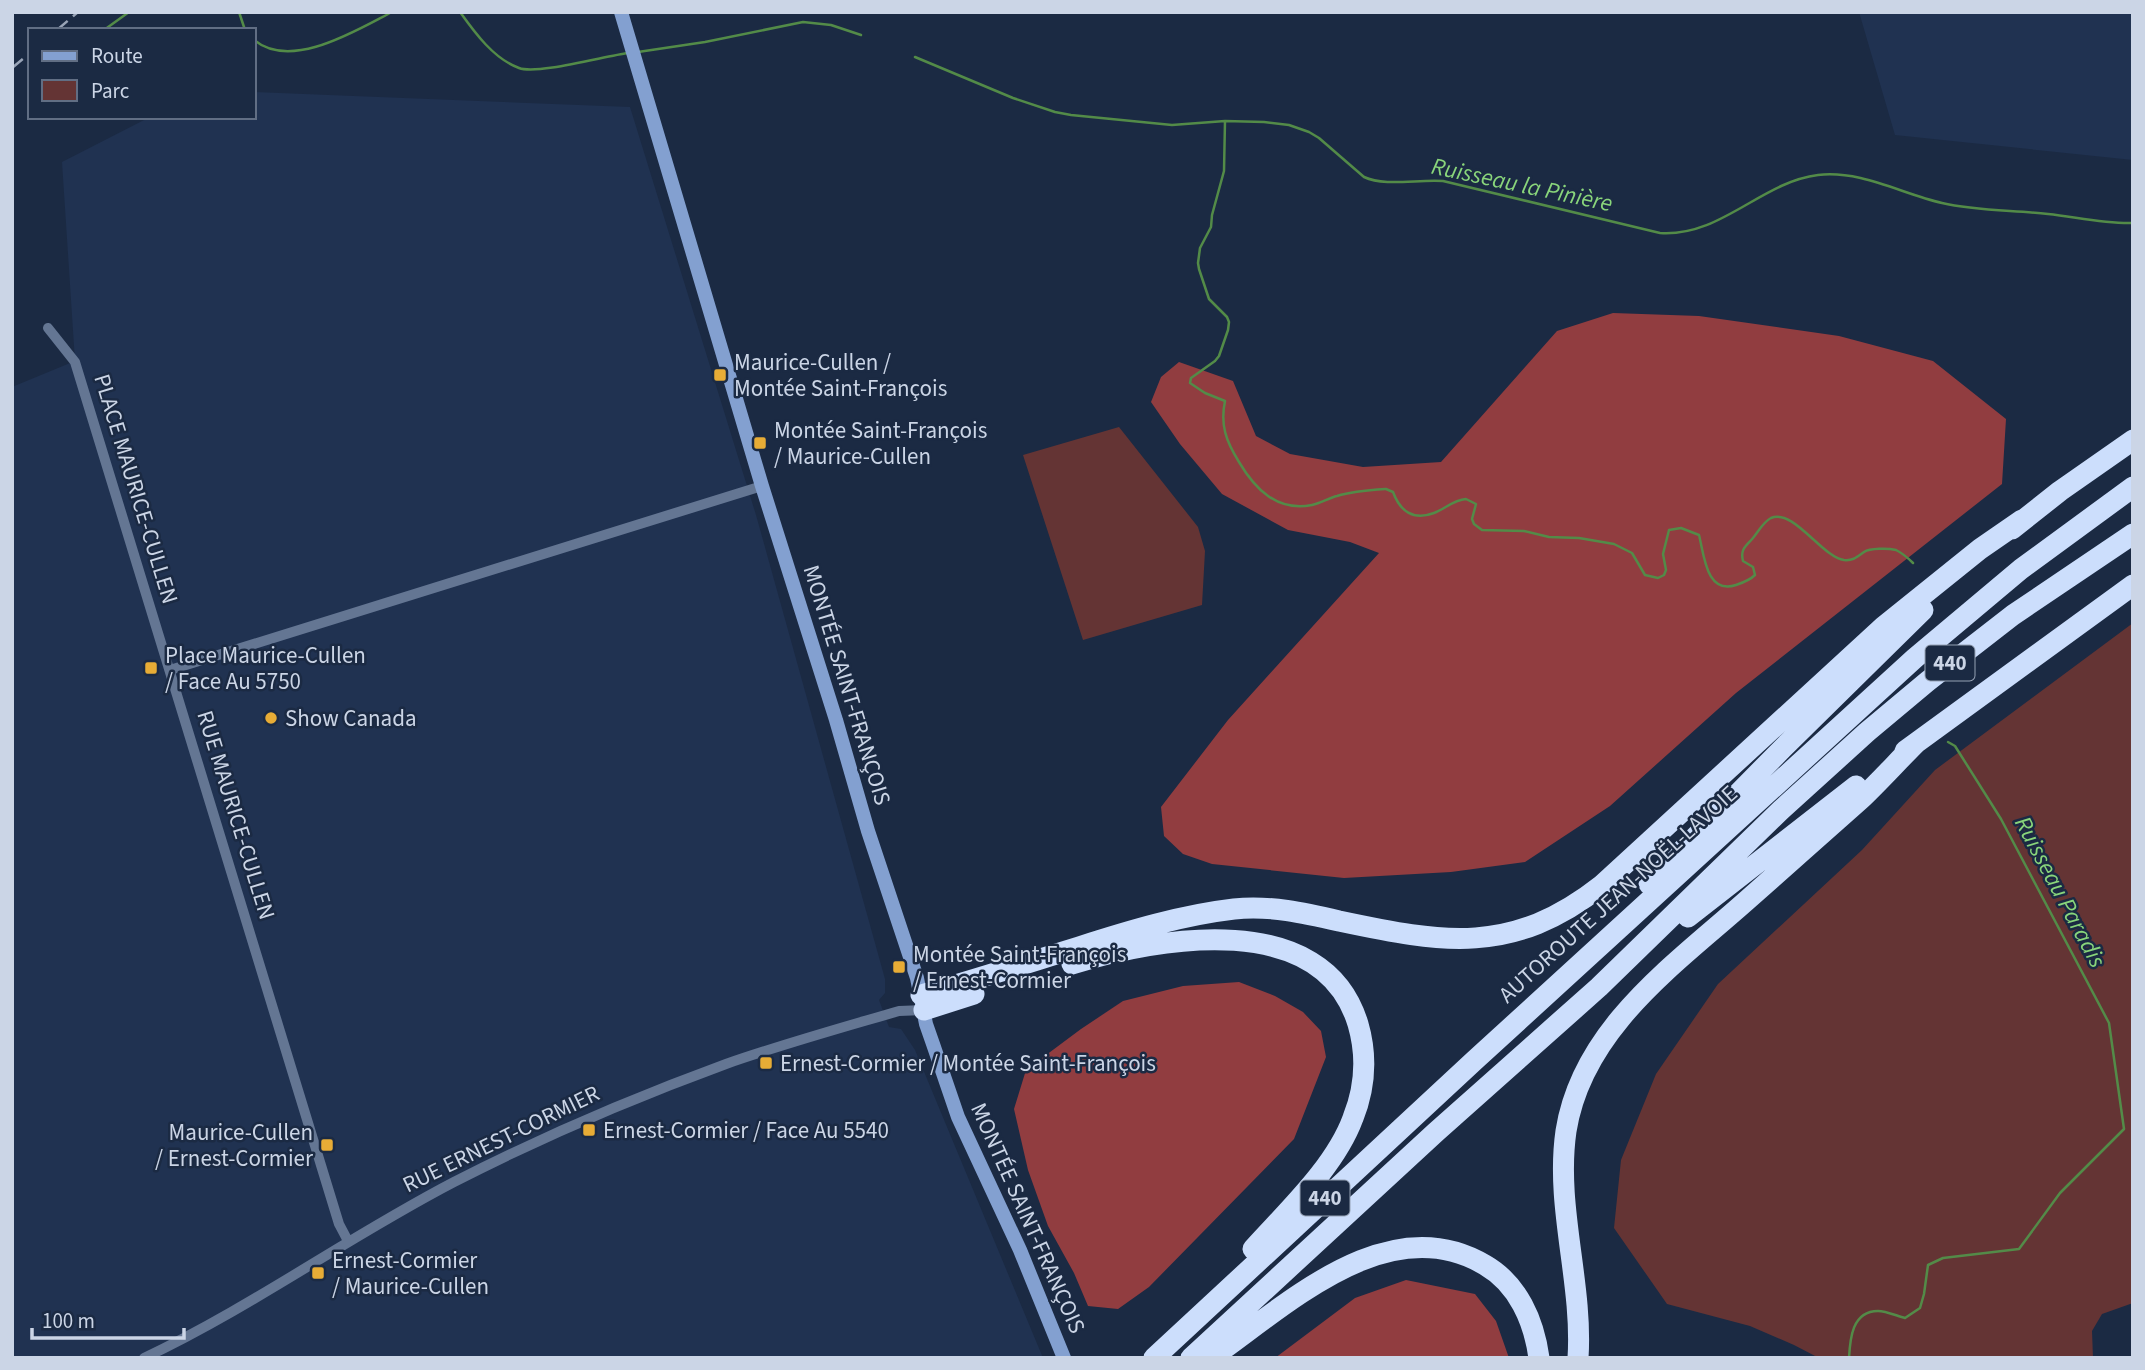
<svg xmlns="http://www.w3.org/2000/svg" width="2145" height="1370" viewBox="0 0 2145 1370" font-family="'Source Sans 3',sans-serif">
	<rect width="100%" height="100%" fill="#1b2a43"/>
	<!-- built -->
	<path fill="#203251" d="M1859,12H2133V160L1895,135Z
		M254,92L630,107L756,515L885,979V993L879,1000L889,1027L901,1029L915,1050L1043,1358H12V387L75,361L62,162L150,117H254Z"/>
	<!-- green -->
	<path fill="#643434" d="M1119,427L1198,527L1205,551L1202,605L1083,640L1023,455Z
		M2133,623V1303L2102,1314L2092,1331L2093,1358H1819L1794,1345L1750,1326L1667,1304L1614,1228L1621,1160L1656,1074L1718,984L1862,850L1935,770Z"/>
	<!-- forest -->
	<path fill="#913d40" d="M1613,313L1699,316L1839,336L1933,361L2006,419L2002,484L1736,693L1610,806L1525,862L1451,872L1344,878L1212,864L1183,854L1164,836L1161,807L1228,720L1379,553L1350,542L1288,530L1222,494L1180,444L1151,402L1161,377L1179,362L1233,381L1256,436L1290,454L1363,467L1441,462L1557,331Z
		M1239,982L1275,996L1303,1012L1321,1031L1326,1057L1294,1139L1149,1287L1118,1309L1088,1306L1074,1273L1048,1226L1028,1170L1014,1109L1026,1070L1081,1029L1123,1001L1183,986Z
		M1406,1280L1475,1294L1496,1321L1509,1358H1275L1355,1298Z"/>
	<g fill="none" stroke-linecap="round" stroke-linejoin="round">
		<!-- stream -->
		<path stroke="#538b48" stroke-width="2.5" d="M239,12L245,30
			M460,12C475,33 494,59 519,68C537,75 605,56 628,53
			M104,30L129,12
			M254,40C291,71 357,30 392,12
			M638,52L705,42L803,22L831,25L861,35
			M915,57L1013,98L1055,112L1071,115L1172,125L1225,121L1264,122L1289,125L1309,132L1319,138L1364,177C1385,187 1418,179 1443,181L1660,233C1721,237 1761,182 1818,175C1861,170 1902,194 1942,203C1976,211 2013,210 2048,214C2076,217 2104,224 2133,223
			M1225,121L1224,171L1212,215L1211,227L1200,248L1198,263L1199,269L1209,299L1227,317L1229,322L1228,330L1219,356L1215,361L1191,378L1190,383L1205,393L1225,401C1220,425 1226,441 1239,462C1255,489 1277,512 1312,505C1321,503 1329,498 1337,496C1353,491 1370,490 1386,489L1393,492C1400,511 1413,521 1434,513C1445,509 1453,500 1466,499L1476,504L1472,519L1474,524L1482,530L1524,531L1549,537L1579,538L1614,544L1632,553L1645,575L1658,578L1664,575L1666,570L1663,554L1669,530L1681,528L1699,535C1704,554 1706,595 1736,585C1742,583 1750,580 1755,575L1753,567L1743,561C1740,549 1746,546 1753,538C1759,531 1763,522 1771,518C1793,508 1822,557 1844,560C1853,561 1857,557 1864,552C1870,548 1888,548 1896,550C1902,553 1908,558 1913,563
			M1849,1358C1850,1339 1852,1311 1878,1311C1886,1311 1897,1316 1905,1318L1920,1308L1924,1294L1928,1265L1943,1258L2019,1249L2060,1193L2124,1129L2109,1023L2001,819L1955,746L1948,742"/>
		<!-- street -->
		<path stroke="#647693" stroke-width="10" d="M48,328L75,362L339,1224L348,1241
			M170,670L762,486
			M144,1358C252,1307 348,1237 454,1182C542,1137 633,1098 726,1064C783,1044 841,1028 899,1011L924,1010"/>
		<!-- secondary -->
		<path stroke="#83a0d0" stroke-width="14" d="M621,12L762,486L836,720L868,831L917,978L926,1024L933,1044L958,1117L1020,1250L1064,1358"/>
		<!-- highway -->
		<path stroke="#ccdefc" stroke-width="21" d="M2012,529L2060,491L2133,440
			M1905,751L2133,585
			M1649,884L1782,749L1923,610
			M1688,917L1856,786
			M1072,964C1159,937 1323,908 1358,1024C1367,1055 1365,1088 1353,1118C1335,1167 1287,1211 1253,1249
			M921,995C974,980 1027,963 1079,947C1129,931 1182,915 1234,909C1269,905 1305,913 1339,921C1443,943 1512,956 1602,885L1883,627L1980,549L2022,520
			M924,1010L974,994
			M1154,1358L1475,1060L1915,658L2021,569L2133,487
			M1191,1358L1436,1132L1599,987L1781,810L1867,732L1928,681L2013,615L2133,534
			M1211,1358C1286,1306 1388,1207 1485,1265C1518,1284 1534,1321 1539,1358
			M1578,1358C1583,1282 1555,1207 1566,1131C1582,1029 1674,965 1745,902C1783,868 1822,834 1860,800C1879,782 1897,762 1916,743"/>
		<!-- rail -->
		<path stroke="#99a4b7" stroke-width="2.5" stroke-dasharray="14 7" stroke-linecap="butt" d="M57,30L78,12
			M12,68L30,53"/>
	</g>
	<!-- markers -->
	<g fill="#e7ac36" stroke="#1b2a43" stroke-width="2.5">
		<rect x="713" y="368" width="14" height="14" rx="3.5"/>
		<rect x="753" y="436" width="14" height="14" rx="3.5"/>
		<rect x="144" y="661" width="14" height="14" rx="3.5"/>
		<circle cx="271" cy="718" r="7"/>
		<rect x="892" y="960" width="14" height="14" rx="3.5"/>
		<rect x="759" y="1056" width="14" height="14" rx="3.5"/>
		<rect x="582" y="1123" width="14" height="14" rx="3.5"/>
		<rect x="320" y="1138" width="14" height="14" rx="3.5"/>
		<rect x="311" y="1266" width="14" height="14" rx="3.5"/>
	</g>
	<g text-anchor="middle" dominant-baseline="central" stroke-width="5" stroke-linejoin="round" paint-order="stroke">
		<!-- shield labels -->
		<g fill="#1b2a43" stroke="#96a2b5" stroke-width="2">
			<rect x="1925.5" y="645.5" width="49" height="35" rx="5"/>
			<rect x="1300.5" y="1180.5" width="49" height="35" rx="5"/>
		</g>
		<g font-size="21" font-weight="bold" fill="#cbd5e6">
			<text x="1950" y="663">440</text>
			<text x="1325" y="1198">440</text>
		</g>
		<!-- poi labels -->
		<g font-size="23" fill="#cbd5e6" stroke="#1b2a43" text-anchor="start">
			<text x="734" y="362">Maurice-Cullen /<tspan x="734" dy="26">Montée Saint-François</tspan></text>
			<text x="774" y="430">Montée Saint-François<tspan x="774" dy="26">/ Maurice-Cullen</tspan></text>
			<text x="165" y="655">Place Maurice-Cullen<tspan x="165" dy="26">/ Face Au 5750</tspan></text>
			<text x="285" y="718">Show Canada</text>
			<text x="913" y="954">Montée Saint-François<tspan x="913" dy="26">/ Ernest-Cormier</tspan></text>
			<text x="780" y="1063">Ernest-Cormier / Montée Saint-François</text>
			<text x="603" y="1130">Ernest-Cormier / Face Au 5540</text>
			<text x="313" y="1132" text-anchor="end">Maurice-Cullen<tspan x="313" dy="26">/ Ernest-Cormier</tspan></text>
			<text x="332" y="1260">Ernest-Cormier<tspan x="332" dy="26">/ Maurice-Cullen</tspan></text>
		</g>
		<!-- street labels -->
		<g font-size="23" fill="#cbd5e6" stroke="#1b2a43">
			<text transform="translate(136 489) rotate(73)">PLACE MAURICE-CULLEN</text>
			<text transform="translate(847 685) rotate(73)">MONTÉE SAINT-FRANÇOIS</text>
			<text transform="translate(236 815) rotate(73)">RUE MAURICE-CULLEN</text>
			<text transform="translate(1618 894) rotate(-42)">AUTOROUTE JEAN-NOËL-LAVOIE</text>
			<text transform="translate(501 1139) rotate(-26)">RUE ERNEST-CORMIER</text>
			<text transform="translate(1028 1218) rotate(66)">MONTÉE SAINT-FRANÇOIS</text>
		</g>
		<!-- water labels -->
		<g font-size="24" font-style="italic" fill="#89d57b" stroke="#1b2a43">
			<text transform="translate(1522 185) rotate(12)">Ruisseau la Pinière</text>
			<text transform="translate(2060 892) rotate(62)">Ruisseau Paradis</text>
		</g>
	</g>
	<!-- border -->
	<rect width="2145" height="1370" fill="none" stroke="#cbd5e6" stroke-width="28"/>
	<!-- legend -->
	<rect x="28" y="28" width="228" height="91" fill="#1b2a43" stroke="#616e84" stroke-width="2"/>
	<rect x="42" y="51" width="35" height="10" fill="#83a0d0" stroke="#616e84" stroke-width="2"/>
	<text x="91" y="63" font-size="21" fill="#cbd5e6">Route</text>
	<rect x="42" y="80" width="35" height="21" fill="#643434" stroke="#616e84" stroke-width="2"/>
	<text x="91" y="98" font-size="21" fill="#cbd5e6">Parc</text>
	<!-- scale -->
	<path d="M32 1328v10h152v-10" fill="none" stroke="#cbd5e6" stroke-width="3.5"/>
	<text x="42" y="1328" font-size="21" fill="#cbd5e6" stroke="#1b2a43" stroke-width="5" paint-order="stroke">100 m</text>
</svg>
